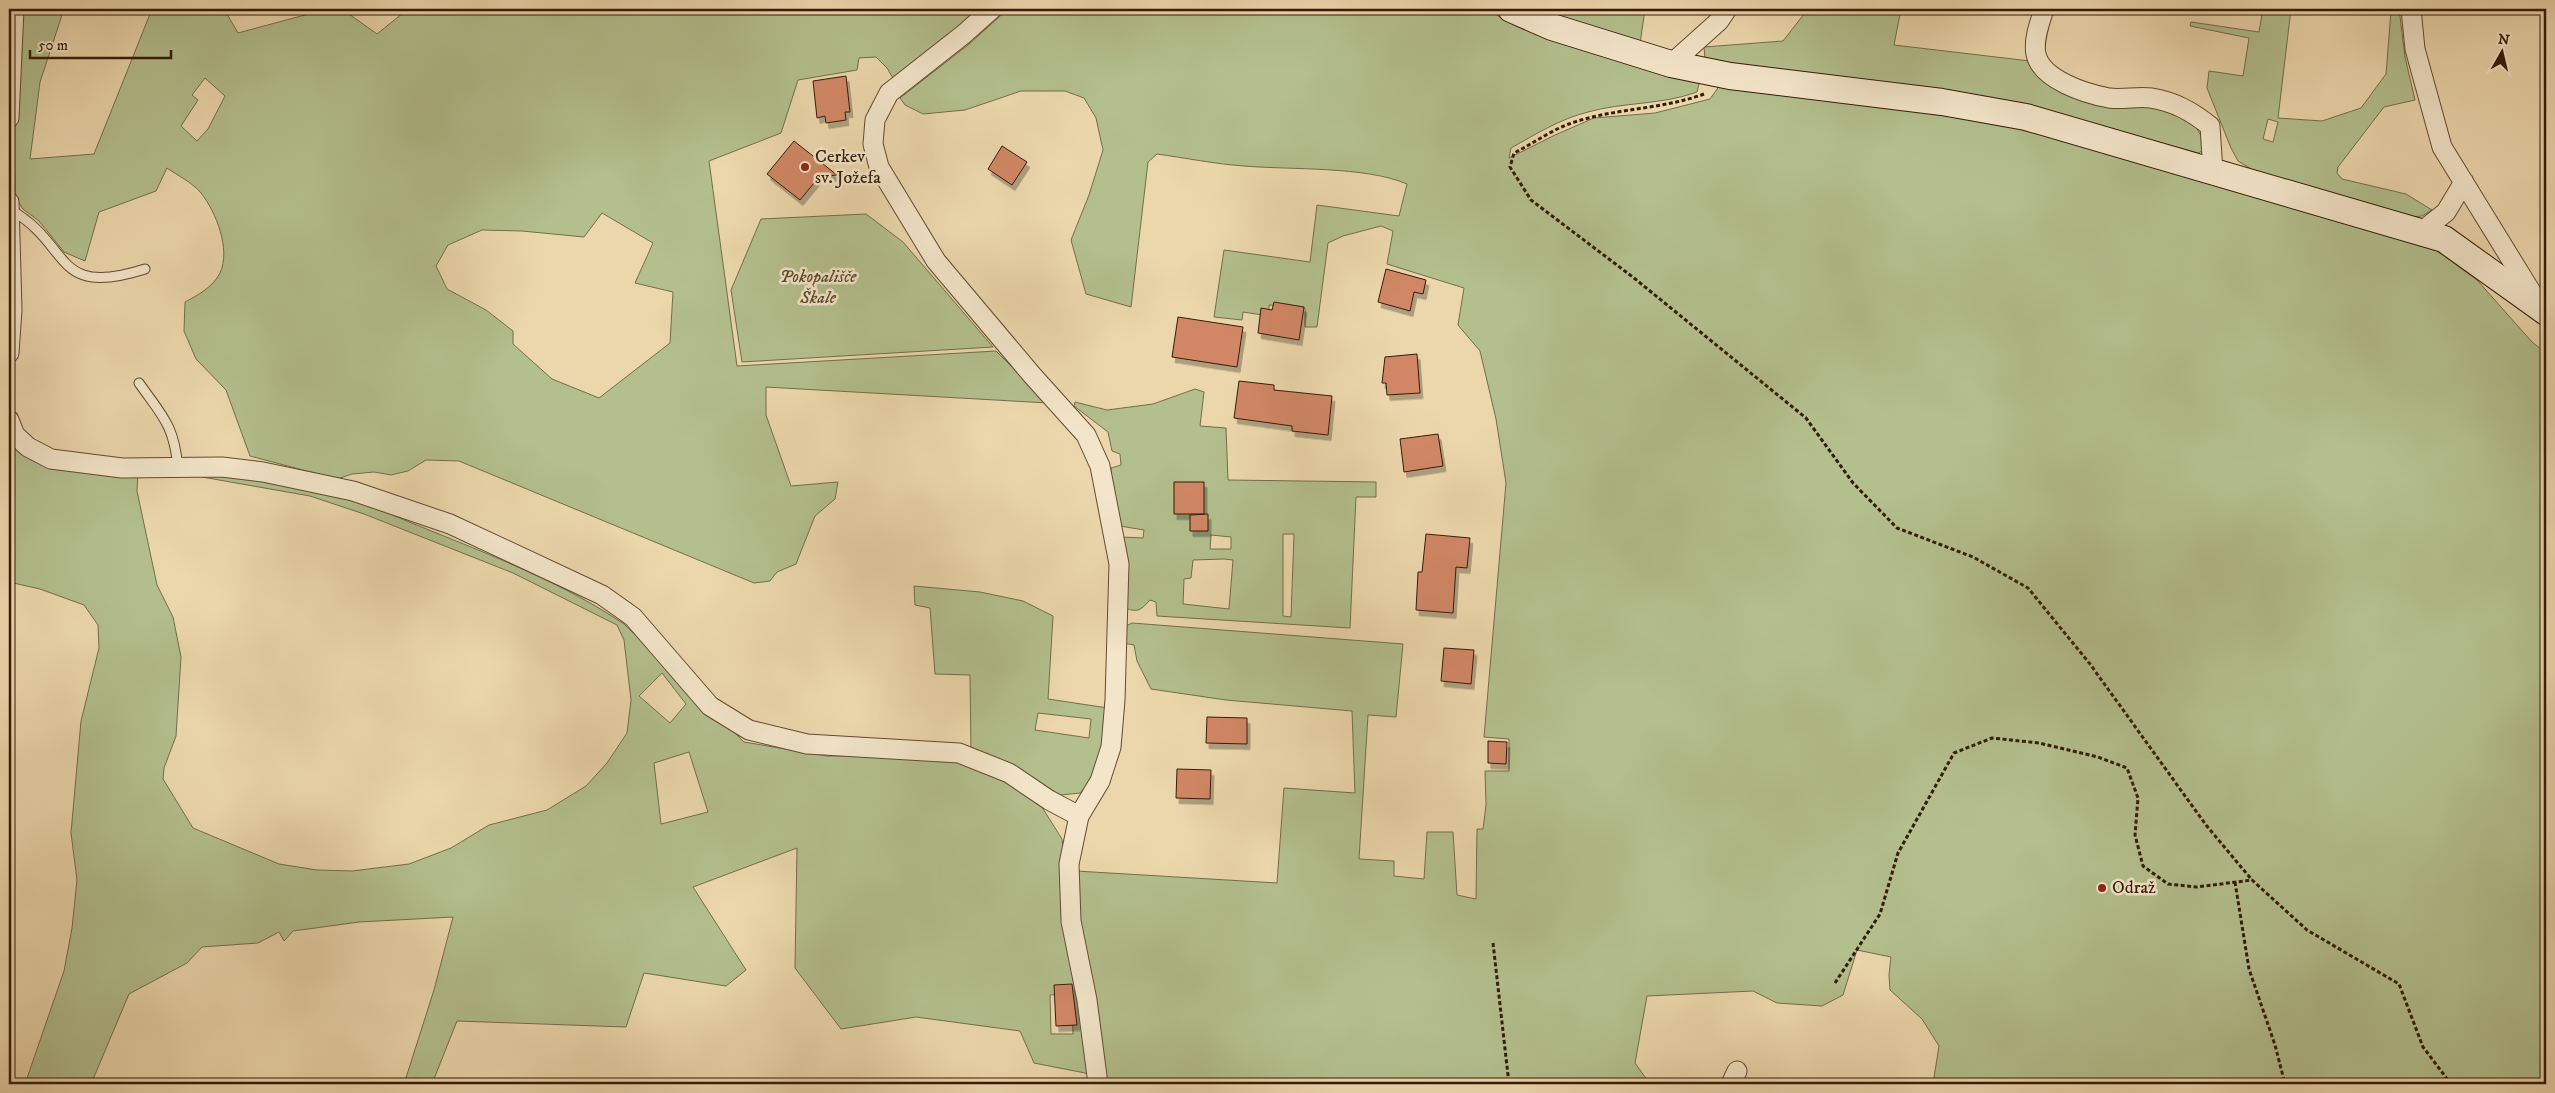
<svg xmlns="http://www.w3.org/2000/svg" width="2555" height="1093" viewBox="0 0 2555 1093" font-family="'IM FELL DW Pica',serif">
	<defs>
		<filter id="shadow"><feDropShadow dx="3" dy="5.5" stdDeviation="0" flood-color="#0004"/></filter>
	</defs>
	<rect width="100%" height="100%" fill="#ecd7ac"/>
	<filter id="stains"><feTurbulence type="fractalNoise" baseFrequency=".004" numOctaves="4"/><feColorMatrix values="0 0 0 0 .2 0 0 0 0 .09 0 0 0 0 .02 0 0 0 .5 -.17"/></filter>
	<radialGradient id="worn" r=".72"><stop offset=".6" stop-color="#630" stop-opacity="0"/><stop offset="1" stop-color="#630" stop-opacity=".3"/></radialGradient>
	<!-- green -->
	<path fill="#b3bf8d" stroke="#746d4a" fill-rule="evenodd" d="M21,9H64L40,82L30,159L94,154L152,9H224L238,33L327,9H342L377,34L408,9H987L894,80L887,68L876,57L859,58L857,70L798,80L781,133L709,161L737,366L996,351L1048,403L766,387V415L791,486L838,482L835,499L815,516L796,564L777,572L770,581L754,583L459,461L426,460L408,471L391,475L374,472L352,474L337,479L250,456L226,390L196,359L184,331L185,302C198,295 213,287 220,273C231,249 216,212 201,193C193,183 177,175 167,168L156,191L99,212L85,261L64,252L39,221L23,209L15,197L14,119ZM205,78L225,96L208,129L197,141L181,126L198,100L192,95ZM602,213L653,243L635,283L673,292L670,343L599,398L552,379L513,344V331L486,310L447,289L436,266L448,245L482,230L522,231L584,237Z
		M1008,9H1485L1502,18L1700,80L1697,92C1662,105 1623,102 1588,112C1560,119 1536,134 1511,148L1509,158L1555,135L1594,118L1655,113L1710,99L1720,85L1892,103L2011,126L2433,248L2477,280L2532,342L2546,353V1084H1933L1939,1046L1922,1019L1890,990L1889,975L1891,957L1857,950L1843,995L1822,1006L1777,1003L1753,991L1647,996L1635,1063L1650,1084H1514L1513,1082L1505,1084H1106L1074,890L1076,871L1277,883L1284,788L1355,793L1352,711L1226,700L1151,689L1137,661L1134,645L1123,643L1126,626L1132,623L1403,644L1396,717L1368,715L1359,859L1394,861V876L1424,879L1427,832H1453L1457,895L1476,899L1477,829H1483L1486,805L1485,771H1509V739L1484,737L1506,483L1496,419L1480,351L1458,325L1464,288L1387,264L1393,231L1381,226L1343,236L1328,243L1317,327H1305V308L1269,305V316L1243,312L1242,320L1214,317L1224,250L1310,262L1317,205L1399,216L1407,184C1365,166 1291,170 1244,166C1215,164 1186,158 1157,154L1148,162L1131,307L1086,294L1071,240L1089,195L1103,150L1096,118L1084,98L1065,91H1021L965,110L923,114L905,105L900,98L968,45Z
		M1532,9H1645L1640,44Z
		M1808,9H1901L1894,45L2030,61L2043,80L2176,111L2196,127L2204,141V150L2198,153L2105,127L1705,59L1704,47L1783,41Z
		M2231,9H2291L2278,118L2322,121L2361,108L2386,74L2391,11L2399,9L2405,57L2415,100L2384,107L2338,167L2337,173L2342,179L2406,194L2432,210L2422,216L2410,217L2253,170L2238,161L2231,148L2207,88L2209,71L2243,76L2249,38L2190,26L2191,22L2259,32L2262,14ZM2268,119L2278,122L2273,142L2263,139Z
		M866,214L903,242L993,347L742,362L731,290L761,219Z
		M1195,389L1204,392L1200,426L1226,428L1228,480L1376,482V497H1356L1350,628L1157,616L1156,602L1150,600C1141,610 1138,613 1125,608L1122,537L1143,538L1144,530L1120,526L1111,477V468L1121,465L1120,454L1112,451L1108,432L1074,406L1075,402L1107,410L1153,404ZM1283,534H1294L1291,617L1283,616ZM1211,535L1231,537V549H1210ZM1224,559L1233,560L1229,609L1183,604L1184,579L1191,578L1193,560Z
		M9,443L31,460L71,469L138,473L137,491L157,585L173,617L181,657L176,736L164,768L163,779L193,828L279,864L317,870L352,871L409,864L451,848L489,825L547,810L586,786L607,763L627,733L631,700L624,640L617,625L513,573L364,514L310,496L202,477L201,472C261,479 320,489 378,509C460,544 550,574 624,624L744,742L827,756L913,755L956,761L1008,782L1040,804L1062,839L1090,1074L1034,1063L1020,1031L916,1017L841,1029L795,968L797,848L693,887L746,970L726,986L644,973L626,1027L457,1021L432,1084H404L434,990L453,917L359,922L293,931L284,941L279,932L258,943L202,947L187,963L129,994L91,1084H25L64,971L72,928L77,880L71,833L81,721L99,648L98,625L84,605L40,589L9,582ZM662,673L686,704L670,723L639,696ZM689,752L708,812L661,824L654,763ZM1072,994L1073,1034H1051L1050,995Z
		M914,586L980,592L1023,601L1053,616L1048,699L1108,708L1099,762L1090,782L1080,793L1061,795L971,751L970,675L935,674L930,608L915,605ZM1038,713L1091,719L1089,738L1035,730Z"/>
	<!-- building -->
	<path fill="#d18766" stroke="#351b07" filter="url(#shadow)" d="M846,76L850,112H845L846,120L826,123L825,116L817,118L813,81Z
		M794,141L837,175L819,177L800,200L767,174Z
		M1002,146L1027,162L1012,185L988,169Z
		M1386,269L1426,280L1423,294L1414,292L1410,311L1378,302Z
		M1274,302L1304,307L1299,340L1258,333L1261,308L1272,310Z
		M1178,317L1243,327L1237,367L1172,357Z
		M1417,354L1420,393L1387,395L1386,383H1382L1385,357Z
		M1239,381L1274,385V390L1332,396L1328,435L1292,431V426L1234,418Z
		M1438,434L1443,466L1404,472L1400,439Z
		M1174,482H1204V514H1174Z
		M1208,514V531H1190V515Z
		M1426,534L1470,538L1467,568L1456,567L1453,613L1416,610L1418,572H1422Z
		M1444,648L1474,650L1471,684L1441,681Z
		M1207,717L1247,718V744L1206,743Z
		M1488,741L1507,742L1506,764L1488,763Z
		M1177,769L1211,770L1210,799L1176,798Z
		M1072,984L1077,1025L1056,1026L1054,985Z"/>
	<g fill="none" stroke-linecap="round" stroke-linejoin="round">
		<!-- service casing -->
		<g stroke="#634a30" stroke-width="11">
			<path id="service" d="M9,209C73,244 51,299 145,269
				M139,383C163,417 174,425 178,468"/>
		</g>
		<!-- minor casing -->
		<g stroke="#634a30" stroke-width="21">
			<path id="minor" d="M992,9L964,34L889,93L875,120L873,144L879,167L936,261L1032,375L1086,435L1100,466L1119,564L1115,700L1111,747L1100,781L1079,816L1069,864L1071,921L1087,1000L1098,1084
				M2044,9C2040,22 2033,40 2036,54C2041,80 2087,94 2109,98C2123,100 2138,96 2151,98C2175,102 2191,111 2210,126L2213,172
				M2411,9L2415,49L2442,147L2538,303
				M1671,64L1719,21L1727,9
				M9,118L14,9
				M9,202L12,310L9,353
				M2421,232L2446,212L2464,182
				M9,420L15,435L28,447L51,459L122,468L222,467L263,472L353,491L450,524L602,595L633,617L710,706L749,730L807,744L959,753L1009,773L1049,800L1079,816
				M1731,1084L1737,1071"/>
		</g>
		<!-- secondary casing -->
		<g stroke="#351b07" stroke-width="28">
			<path id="secondary" d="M1511,9L1552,27L1671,64L1730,76L1942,102L2026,117L2444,239L2546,312"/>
		</g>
		<!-- path -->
		<path stroke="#351b07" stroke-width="3" stroke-dasharray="4 2.5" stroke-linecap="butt" d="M1704,94C1661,110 1612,108 1569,124C1550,131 1532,144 1514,153L1510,167L1531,200L1634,278L1806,418L1853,483L1897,528L1973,557L2028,588L2090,664L2206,825L2252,880
			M2235,882L2249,969L2275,1045L2285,1084
			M1493,943L1509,1084
			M1835,983L1880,914L1898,853L1954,753L1992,738L2039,743L2098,757L2127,768L2138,798L2135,835L2143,866L2168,884L2197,887L2252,880L2307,930L2399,984L2423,1047L2451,1084"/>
		<!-- service -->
		<use href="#service" stroke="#f3e5c9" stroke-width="9"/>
		<!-- minor -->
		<use href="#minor" stroke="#f3e5c9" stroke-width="19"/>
		<!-- secondary -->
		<use href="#secondary" stroke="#f3e5c9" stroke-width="26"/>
	</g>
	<!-- markers -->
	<g fill="#8f2418" stroke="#f3e5c9" stroke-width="2">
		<circle cx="805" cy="167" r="5"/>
		<circle cx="2102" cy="888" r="5"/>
	</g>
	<g text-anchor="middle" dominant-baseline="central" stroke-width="5" stroke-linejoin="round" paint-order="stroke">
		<!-- poi labels -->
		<g font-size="18" fill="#351b07" stroke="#f3e5c9" text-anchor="start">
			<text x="815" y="157">Cerkev<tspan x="815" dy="21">sv. Jožefa</tspan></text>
			<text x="2112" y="888">Odraž</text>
		</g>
		<!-- park labels -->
		<g font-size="18" font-style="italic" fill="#5b4c2f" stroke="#f3e5c9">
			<text x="818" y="277">Pokopališče<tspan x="818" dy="21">Škale</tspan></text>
		</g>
	</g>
	<!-- margin -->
	<rect width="2555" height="1093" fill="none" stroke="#ecd7ac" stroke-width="30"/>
	<rect x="10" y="10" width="2535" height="1073" fill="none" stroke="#351b07" stroke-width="2.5"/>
	<rect x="15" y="15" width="2525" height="1063" fill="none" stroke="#351b07"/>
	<!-- north arrow -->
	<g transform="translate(2502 52) rotate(8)" stroke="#f3e5c9" stroke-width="4" paint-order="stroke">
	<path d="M0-4L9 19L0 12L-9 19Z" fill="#351b07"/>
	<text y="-8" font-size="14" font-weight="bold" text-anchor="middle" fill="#351b07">N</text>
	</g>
	<!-- scale -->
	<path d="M30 50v8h141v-8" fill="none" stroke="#351b07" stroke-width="2.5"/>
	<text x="38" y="50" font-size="15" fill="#351b07" stroke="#f3e5c9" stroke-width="4" paint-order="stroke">50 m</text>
	<rect width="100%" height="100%" filter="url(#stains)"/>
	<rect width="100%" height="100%" fill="url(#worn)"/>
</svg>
